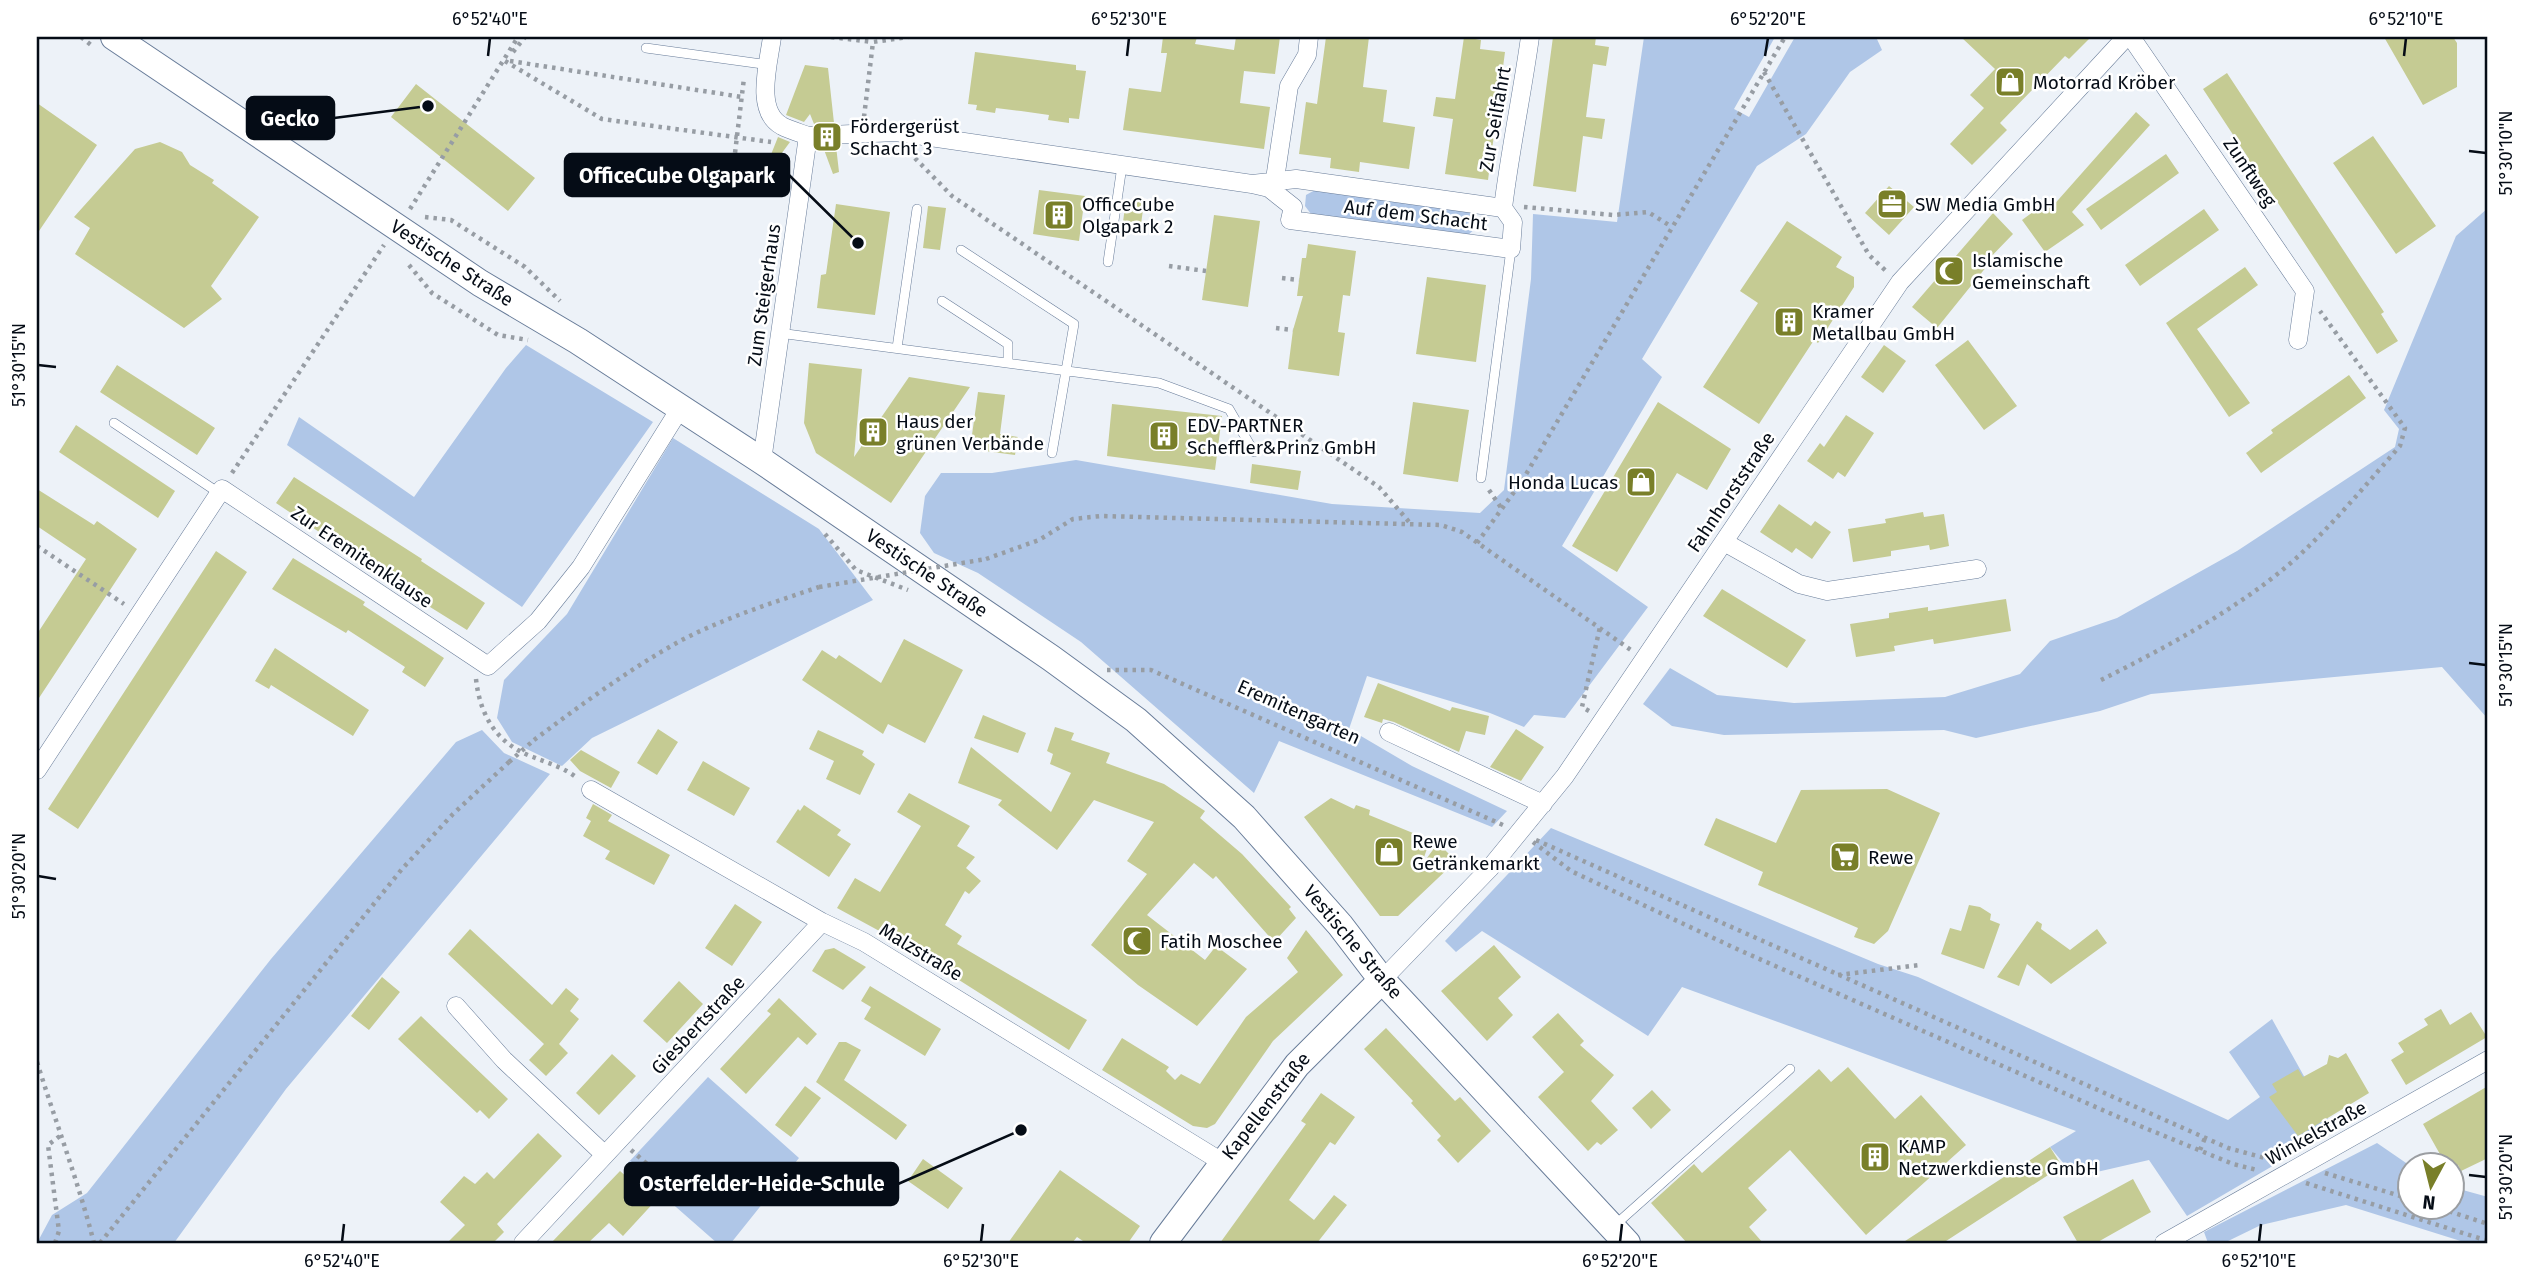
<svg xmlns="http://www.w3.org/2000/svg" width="2525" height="1280" viewBox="0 0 2525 1280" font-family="'Fira Sans',sans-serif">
	<rect width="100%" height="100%" fill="#edf2f8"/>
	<!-- green -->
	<path fill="#afc6e7" d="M1644,37H1775L1734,109L1749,117L1795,37H1876L1882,50L1850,72L1806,134L1757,166L1642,359L1662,377L1562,546L1648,607L1565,718L1534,715L1524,727L1490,713L1367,676L1349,729L1412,766L1507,811L1492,827L1279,741L1254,793L1081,642L978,573L934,553L920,533L925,496L941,473H992L1076,460L1332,504L1480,513L1504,490L1531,279L1533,214L1617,222Z
		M1315,190L1471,211L1477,220L1476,228L1468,235L1311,214L1305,206L1306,195Z
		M2488,208V719L2442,667L2151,694L2100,711L1976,738L1944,730L1724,735L1672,726L1643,704L1670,668L1717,695L1794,703L1945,697L2020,674L2050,641L2117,618L2237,551L2395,447L2399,429L2384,410L2456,236Z
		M526,345L653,422L522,607L287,445L299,417L414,497L506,368Z
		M673,438L819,529L873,600L592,738L562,766L512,742L497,718L504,680L567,614Z
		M482,730L504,753L550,774L286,1089L174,1243H37L52,1215L87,1193L271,959L456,742Z
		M1551,828L1878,964L1918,977L2228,1120L2260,1097L2229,1052L2272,1019L2334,1130L2187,1216L2149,1160L2075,1177L2050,1147L2076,1131L1682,987L1648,1036L1482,931L1456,952L1445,941Z
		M708,1077L799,1158L731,1243H717L627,1164Z
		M2377,1143L2409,1165L2410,1206H2452V1187L2488,1197V1243H2467L2346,1205L2261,1225L2224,1243H2208L2204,1232Z"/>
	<!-- building -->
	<path fill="#c5cb93" d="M1163,37H1197L1195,44L1234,50L1236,37H1280L1275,74L1244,71L1240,103L1270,107L1264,149L1123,130L1129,88L1161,92L1167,53H1161Z
		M1326,37H1369L1363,87L1387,90L1383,122L1415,127L1409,169L1360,162L1359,172L1330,168L1331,158L1299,154L1306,102L1317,104Z
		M1464,37L1481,40L1480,49L1505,52L1488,180L1445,174L1453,119L1433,116L1436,97L1455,99Z
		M1553,37H1596L1595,45L1609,47L1606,66L1593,64L1586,117L1605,119L1602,139L1583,136L1576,192L1533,186Z
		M1961,37H2091L2069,59L2065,56L2000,123L2007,130L1972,165L1950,144L1984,108L1970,95L1995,69Z
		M2384,37H2453L2457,43V87L2423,105Z
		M975,52L1076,65V70L1086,71L1079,119L1069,118V123L1048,120L1049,115L1021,111L996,108L995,113L976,110L977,105L968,104Z
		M805,65L828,68L834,123L814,124L810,114L804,122L786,115Z
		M2227,73L2384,312L2381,314L2398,341L2377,354L2261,177L2256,180L2244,162L2249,159L2203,89Z
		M416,84L535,178L508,211L391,117Z
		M37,103L97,145L37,234Z
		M2136,112L2150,125L2072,212L2084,225L2045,252L2022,220L2047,202L2051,208Z
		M2373,136L2436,226L2396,254L2333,163Z
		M778,137L790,142L773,165L768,162Z
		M160,142L182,152L190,165L214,180L212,183L259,217L211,286L222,299L184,328L75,254L90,228L74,217L135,149Z
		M836,146L839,172L833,174L823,147Z
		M2166,154L2179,173L2101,230L2086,209Z
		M1889,186L1914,207L1889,235L1865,213Z
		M1039,190L1085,196L1079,241L1033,234Z
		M1126,200L1144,202L1140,232L1122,229Z
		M836,204L890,212L875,315L817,308L821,275L826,274Z
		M928,206L946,208L940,250L923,248Z
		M2204,209L2219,230L2140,286L2125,265Z
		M1993,213L2013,234L1984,264L1987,266L1937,328L1912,307Z
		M1214,215L1260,221L1248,307L1202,300Z
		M1787,221L1842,257L1836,267L1854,277V287L1818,343L1814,340L1759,424L1703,387L1758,303L1740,291Z
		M1308,244L1356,251L1350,296L1343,295L1338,332L1345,333L1339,376L1288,369L1293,330L1303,296H1297L1302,258H1306Z
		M2245,267L2258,285L2197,329L2250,403L2229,417L2166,323Z
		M1427,277L1486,285L1476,362L1416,354Z
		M1968,340L2017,406L1984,430L1935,365Z
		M1884,345L1906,361L1883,393L1861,377Z
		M809,363L862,369L854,457L909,377L970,387L891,503L816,453L804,423Z
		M117,365L215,428L197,455L100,392Z
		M2349,375L2366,398L2261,473L2246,453L2273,433L2271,430Z
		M978,392L1005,395L1000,434L1018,437L1015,455L970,449Z
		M1413,402L1469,410L1458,482L1403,474Z
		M1658,402L1731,449L1707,490L1677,473L1617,572L1572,546Z
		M1112,404L1222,416L1215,470L1107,456Z
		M1846,415L1874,433L1845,477L1838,472L1833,479L1807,461L1820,443L1824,447Z
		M76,425L175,491L158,518L59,452Z
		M1252,464L1301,471L1298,490L1250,483Z
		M294,477L422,559L421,561L485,603L467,630L369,569L370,566L276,503Z
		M37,489L94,525L97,521L137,549L37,701V634L86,559L37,526Z
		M1779,504L1811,526L1815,521L1831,532L1812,559L1796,548L1792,553L1760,532Z
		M1923,512L1924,517L1944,514L1949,546L1930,550L1929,545L1891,551V556L1853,562L1848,529L1886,523L1885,519Z
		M216,551L247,572L78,829L48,809Z
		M293,558L365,602L363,605L444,658L425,687L402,672L405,667L348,630L346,633L272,589Z
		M1722,589L1806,640L1787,668L1703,616Z
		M2006,599L2011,631L1934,644L1933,639L1894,646L1895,651L1856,657L1850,624L1889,618V613L1928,607V611Z
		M904,639L963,670L925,743L888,724L883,734L802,680L822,650L836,659L839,655L881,683Z
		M275,648L369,710L353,736L271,685L269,689L255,681Z
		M1378,683L1450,711L1452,707L1489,716L1485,735L1466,731L1459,752L1394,722L1383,719L1382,723L1364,717Z
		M983,715L1026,733L1018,753L974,738Z
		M1055,727L1074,733L1071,740L1110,753L1106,763L1164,784L1205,811L1200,818L1242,854L1291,907L1289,909L1296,918L1274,942L1216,876L1213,879L1194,863L1147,915L1205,960L1216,946L1247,969L1197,1026L1138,985L1091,945L1147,874L1127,861L1154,822L1094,800L1057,850L998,805L1002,800L958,783L971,747L1051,812L1071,773L1050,764L1053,754L1047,751Z
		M658,729L678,742L657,775L637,763Z
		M1516,729L1544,747L1521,781L1490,767Z
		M818,730L864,751L862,755L875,764L860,795L826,779L834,761L809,749Z
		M581,750L620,772L611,788L580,771L570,760Z
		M703,761L750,788L734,816L687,790Z
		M1887,789L1940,813L1888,931L1874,944L1854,937L1858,928L1758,885L1763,872L1704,845L1716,818L1776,843L1801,790Z
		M909,793L970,826L957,846L975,857L966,868L981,881L969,894L965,891L945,925L962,936L957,944L1087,1020L1069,1050L896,940L837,908L855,878L880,892L921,826L897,812Z
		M1331,798L1354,809L1356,805L1370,810L1369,815L1430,840L1421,866L1438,843L1456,861L1398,916H1380L1304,817Z
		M593,804L612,815L608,821L670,855L654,885L605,859L610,851L583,836L591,821L586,818Z
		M804,805L841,830L837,835L851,844L829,877L776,842L798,809L800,811Z
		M735,904L762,922L732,966L705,948Z
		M1969,905L1980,907L1991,914L1990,920L2000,924L1984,969L1941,954L1950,928L1961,931Z
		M2037,921L2042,924L2041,929L2070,950L2097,929L2107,943L2051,984L2027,964L2019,986L1997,977Z
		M470,929L552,1005L566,988L579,999L570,1011L579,1019L559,1044L568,1053L546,1076L529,1060L544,1044L448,954Z
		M1306,930L1343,975L1273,1041L1215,1124L1207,1128L1193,1126L1102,1070L1122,1038L1169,1067L1166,1071L1175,1080L1181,1074L1200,1084L1246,1017L1298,972L1287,958Z
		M1494,945L1521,977L1498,998L1513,1015L1487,1041L1441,991Z
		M834,948L866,967L843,990L812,971L825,950Z
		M382,977L400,992L369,1030L351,1016Z
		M679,981L703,1004L667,1043L643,1021Z
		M870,986L941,1029L925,1056L864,1019L871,1007L861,1001Z
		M779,998L817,1034L807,1045L798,1037L746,1094L720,1069L771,1014L767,1011Z
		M2441,1009L2450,1025L2471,1012L2487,1037L2406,1085L2391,1060L2404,1052L2398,1043L2428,1025L2424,1019Z
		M1558,1013L1584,1041L1580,1045L1614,1075L1591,1101L1618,1130L1601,1145L1597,1142L1588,1151L1538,1097L1564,1072L1532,1037Z
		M421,1016L508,1099L489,1119L480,1110L477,1113L398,1039Z
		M1386,1028L1455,1101L1460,1097L1491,1131L1458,1163L1437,1140L1441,1136L1411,1103L1413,1101L1364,1049Z
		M839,1042H846L861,1050L844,1080L907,1125L896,1140L816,1082Z
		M2346,1053L2369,1093L2298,1136L2269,1097L2277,1092L2272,1084L2298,1069L2303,1077L2327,1064L2329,1055L2338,1058Z
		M612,1054L636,1076L599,1115L576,1093Z
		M1848,1067L1895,1119L1921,1095L1966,1145L1866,1235L1790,1150L1748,1188L1767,1210L1749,1227L1763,1243H1687L1651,1203L1694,1164L1702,1173L1819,1069L1831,1082Z
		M805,1086L821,1098L791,1137L775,1125Z
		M2488,1086V1158L2461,1171L2458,1165L2452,1169V1165H2446L2423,1124Z
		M1652,1090L1671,1110L1651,1129L1632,1108Z
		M1321,1093L1355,1117L1335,1145L1330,1142L1289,1200L1314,1220L1334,1195L1347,1205L1317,1243H1220L1306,1124L1301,1121Z
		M538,1133L562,1156L497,1224L504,1232L493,1243H447L465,1225L440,1202L464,1176L475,1184L487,1172L494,1179Z
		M2050,1147L2062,1166L1943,1243H1902Z
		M923,1159L963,1188L948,1209L908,1181Z
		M652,1170L670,1185L623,1236L609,1223L588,1243H551L620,1171L637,1186Z
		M1060,1170L1140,1226L1128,1243H1086L1077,1237L1072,1243H1008Z
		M2133,1179L2151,1212L2096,1243H2078L2063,1217Z"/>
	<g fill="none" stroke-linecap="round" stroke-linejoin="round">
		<!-- lane casing -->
		<g stroke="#687c99" stroke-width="10">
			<path id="lane" d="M646,48L769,65
				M961,250L1074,324L1052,453
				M1108,262L1122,166
				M942,301L1008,344V361
				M779,333L1159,383L1229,409L1254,452
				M897,348L917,209
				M114,423L219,493
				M1481,478L1511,249
				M1614,1226L1790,1069"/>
		</g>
		<!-- street casing -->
		<g stroke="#687c99" stroke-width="19">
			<path id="street" d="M772,37C769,62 754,111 782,126C790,130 800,133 808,136
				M2131,37L2305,291L2298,340
				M1275,179L1289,86L1307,55L1309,37
				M1503,208C1510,150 1522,95 1530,37
				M762,461L808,136L896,132L1252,184L1296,179L1503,208L1513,222L1511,249L1290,220L1293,207L1269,188L1252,184
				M1724,542L1799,584L1827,591L1977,569
				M1389,732L1543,804
				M37,770L222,489L488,666L538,621L581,567L681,407
				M591,790L822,922L864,942L1222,1162
				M1382,980L1490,868L1565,776L1900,282L2126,37
				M456,1006L504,1060L605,1155
				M523,1243L822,922
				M2164,1243L2488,1060"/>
		</g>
		<!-- secondary casing -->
		<g stroke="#687c99" stroke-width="28">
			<path id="secondary" d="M114,37L480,283L578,341L762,461L1051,658L1136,720L1244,817L1340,925L1382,980L1627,1243
				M1163,1243L1297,1065L1382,980"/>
		</g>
		<!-- path -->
		<path stroke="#979da4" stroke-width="4.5" stroke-dasharray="3.5 5" stroke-linecap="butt" d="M81,37L91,45
			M831,37L873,42
			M513,52L525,37
			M505,61L602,119L771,142
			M510,61L742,97
			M1764,72L1869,255L1886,271
			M864,117L873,42L908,37
			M909,152L952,196L1379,487L1410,523
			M732,178L744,78
			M1524,207L1613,215L1648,212L1672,227
			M410,209L518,37
			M425,217L451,220L525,267L560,301
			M409,265L432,293L498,335L528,340
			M1169,266L1206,271
			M1282,278L1299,280
			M1276,328L1293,330
			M232,473L384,245
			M1489,490L1502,509
			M825,534L856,570L908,590
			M1477,543L1522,481L1785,37
			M37,546L124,604
			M986,559L1039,540L1073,519L1101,516L1441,525L1462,532L1631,650
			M1107,670H1151L1503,825
			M476,679C480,716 497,744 533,757C548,763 565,768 577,778
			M2101,680C2169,646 2255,600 2309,546C2341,515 2370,480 2400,446L2405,428L2320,311
			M1589,711L1582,707L1600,627
			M534,740C581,705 628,670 680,641C724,618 772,603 819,587
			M1536,840L2228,1148L2272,1160
			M1533,842L1571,871L1739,950L2123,1119L2233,1164L2257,1170
			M1838,975L1920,965
			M37,1062C56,1123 78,1181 94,1243
			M631,1150L682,1194
			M2200,1150L2205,1138
			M2325,1173L2410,1199
			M2306,1183L2488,1241
			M2433,1206L2488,1224
			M55,1243L59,1231L48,1145L60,1136
			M100,1243L402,869L453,814L509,762"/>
		<!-- lane -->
		<use href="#lane" stroke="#fff" stroke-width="9"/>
		<!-- street -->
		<use href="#street" stroke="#fff" stroke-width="18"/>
		<!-- secondary -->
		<use href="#secondary" stroke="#fff" stroke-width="26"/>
		<!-- path-bridge -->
		<path stroke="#979da4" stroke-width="4.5" stroke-dasharray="3.5 5" stroke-linecap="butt" d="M819,587L986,559
			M509,762L534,740"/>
	</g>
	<!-- ticks -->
	<path fill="none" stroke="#050c16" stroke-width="2.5" d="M488,56L490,38M1127,56L1129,38M1765,56L1768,38M2404,56L2406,38M2469,151L2486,153M38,365L56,367M2469,663L2486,665M38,876L56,879M2469,1175L2486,1177M342,1242L344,1224M981,1242L983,1224M1620,1242L1622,1224M2259,1242L2261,1224"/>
	<!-- icons -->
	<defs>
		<g id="shop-square" transform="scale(1.575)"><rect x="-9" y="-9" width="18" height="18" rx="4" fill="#797f29" stroke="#fff"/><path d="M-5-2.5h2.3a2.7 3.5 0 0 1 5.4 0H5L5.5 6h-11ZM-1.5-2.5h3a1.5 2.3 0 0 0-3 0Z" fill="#fff"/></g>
		<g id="building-square" transform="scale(1.575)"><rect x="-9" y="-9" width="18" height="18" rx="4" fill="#797f29" stroke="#fff"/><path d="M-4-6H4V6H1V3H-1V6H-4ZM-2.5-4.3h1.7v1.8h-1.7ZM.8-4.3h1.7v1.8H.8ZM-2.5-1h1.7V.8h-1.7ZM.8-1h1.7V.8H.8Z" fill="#fff"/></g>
		<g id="office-square" transform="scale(1.575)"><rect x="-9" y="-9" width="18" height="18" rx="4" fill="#797f29" stroke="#fff"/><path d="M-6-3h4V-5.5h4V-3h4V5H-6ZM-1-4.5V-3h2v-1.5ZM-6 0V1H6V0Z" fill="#fff"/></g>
		<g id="mosque-square" transform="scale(1.575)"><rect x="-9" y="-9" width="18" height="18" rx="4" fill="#797f29" stroke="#fff"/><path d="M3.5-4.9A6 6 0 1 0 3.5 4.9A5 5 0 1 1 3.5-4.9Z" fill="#fff"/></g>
		<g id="supermarket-square" transform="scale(1.575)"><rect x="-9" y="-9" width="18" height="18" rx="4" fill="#797f29" stroke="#fff"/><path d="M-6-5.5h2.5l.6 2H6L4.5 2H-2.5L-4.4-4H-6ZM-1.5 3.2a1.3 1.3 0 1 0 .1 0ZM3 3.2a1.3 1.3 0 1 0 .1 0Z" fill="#fff"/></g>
	</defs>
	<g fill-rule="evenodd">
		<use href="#shop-square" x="2010" y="82"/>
		<use href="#building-square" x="827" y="137"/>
		<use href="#office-square" x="1892" y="204"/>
		<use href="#building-square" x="1059" y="215"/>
		<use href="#mosque-square" x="1949" y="271"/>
		<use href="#building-square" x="1789" y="322"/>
		<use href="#building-square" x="873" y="432"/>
		<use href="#building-square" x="1164" y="436"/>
		<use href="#shop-square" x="1641" y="482"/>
		<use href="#shop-square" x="1389" y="852"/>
		<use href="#supermarket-square" x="1845" y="857"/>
		<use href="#mosque-square" x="1137" y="941"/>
		<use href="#building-square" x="1875" y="1157"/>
	</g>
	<g text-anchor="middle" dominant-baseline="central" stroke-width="5" stroke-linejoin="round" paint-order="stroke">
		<!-- poi labels -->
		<g font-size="19" fill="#050c16" stroke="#fff" text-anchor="start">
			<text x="2033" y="82">Motorrad Kröber</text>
			<text x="850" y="126">Fördergerüst<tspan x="850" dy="22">Schacht 3</tspan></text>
			<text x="1082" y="204">OfficeCube<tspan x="1082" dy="22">Olgapark 2</tspan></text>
			<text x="1915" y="204">SW Media GmbH</text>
			<text x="1972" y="260">Islamische<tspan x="1972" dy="22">Gemeinschaft</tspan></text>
			<text x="1812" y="311">Kramer<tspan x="1812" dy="22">Metallbau GmbH</tspan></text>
			<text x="896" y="421">Haus der<tspan x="896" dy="22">grünen Verbände</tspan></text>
			<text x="1187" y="425">EDV-PARTNER<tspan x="1187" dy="22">Scheffler&amp;Prinz GmbH</tspan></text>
			<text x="1618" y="482" text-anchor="end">Honda Lucas</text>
			<text x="1412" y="841">Rewe<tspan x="1412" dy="22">Getränkemarkt</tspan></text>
			<text x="1868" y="857">Rewe</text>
			<text x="1160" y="941">Fatih Moschee</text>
			<text x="1898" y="1146">KAMP<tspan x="1898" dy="22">Netzwerkdienste GmbH</tspan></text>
		</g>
		<!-- street labels -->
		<g font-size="19" fill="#050c16" stroke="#fff">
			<text transform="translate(1495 119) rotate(-80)">Zur Seilfahrt</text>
			<text transform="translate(2250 172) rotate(56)">Zunftweg</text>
			<text transform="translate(1416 215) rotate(7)">Auf dem Schacht</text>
			<text transform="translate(452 263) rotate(33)">Vestische Straße</text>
			<text transform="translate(764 295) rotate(-82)">Zum Steigerhaus</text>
			<text transform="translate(1731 492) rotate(-56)">Fahnhorststraße</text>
			<text transform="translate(362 557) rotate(34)">Zur Eremitenklause</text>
			<text transform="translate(927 573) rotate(34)">Vestische Straße</text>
			<text transform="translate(1299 712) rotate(24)">Eremitengarten</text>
			<text transform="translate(1353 942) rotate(50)">Vestische Straße</text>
			<text transform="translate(921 952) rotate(31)">Malzstraße</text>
			<text transform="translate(698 1025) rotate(-47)">Giesbertstraße</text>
			<text transform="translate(1266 1106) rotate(-52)">Kapellenstraße</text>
			<text transform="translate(2316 1133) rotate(-29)">Winkelstraße</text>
		</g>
	</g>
	<!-- callouts -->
	<path fill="none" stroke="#050c16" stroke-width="2.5" d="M428 106L334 118M858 243L789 175M1021 1130L898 1184"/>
	<g fill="#050c16" stroke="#fff" stroke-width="2.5">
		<circle cx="428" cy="106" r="7"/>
		<circle cx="858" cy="243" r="7"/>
		<circle cx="1021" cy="1130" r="7"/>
	</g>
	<g fill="#050c16" stroke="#050c16" stroke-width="2.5">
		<rect x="247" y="97" width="87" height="42" rx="7"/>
		<rect x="565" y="154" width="224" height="42" rx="7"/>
		<rect x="625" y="1163" width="273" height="42" rx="7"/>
	</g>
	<g font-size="21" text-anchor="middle" font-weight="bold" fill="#fff">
		<text x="290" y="126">Gecko</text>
		<text x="677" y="183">OfficeCube Olgapark</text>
		<text x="762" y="1191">Osterfelder-Heide-Schule</text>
	</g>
	<!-- border -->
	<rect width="2525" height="1280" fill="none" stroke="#ffffff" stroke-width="77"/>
	<!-- north arrow -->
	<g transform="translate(2431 1186) rotate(187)"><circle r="33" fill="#ffffff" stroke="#9b9ea2" stroke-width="2"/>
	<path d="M0-5L12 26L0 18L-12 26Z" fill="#797f29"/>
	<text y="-10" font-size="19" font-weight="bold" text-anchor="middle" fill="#050c16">N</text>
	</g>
	<rect x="38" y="38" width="2448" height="1204" fill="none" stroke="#050c16" stroke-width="2.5"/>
	<g font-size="18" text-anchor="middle" fill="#050c16">
		<text x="490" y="25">6°52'40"E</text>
		<text x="1129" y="25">6°52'30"E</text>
		<text x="1768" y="25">6°52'20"E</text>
		<text x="2406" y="25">6°52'10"E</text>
		<text transform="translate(2506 153) rotate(-90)" y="6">51°30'10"N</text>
		<text transform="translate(19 365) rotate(-90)" y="6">51°30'15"N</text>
		<text transform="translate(2506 665) rotate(-90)" y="6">51°30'15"N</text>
		<text transform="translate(19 876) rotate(-90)" y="6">51°30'20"N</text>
		<text transform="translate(2506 1177) rotate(-90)" y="6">51°30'20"N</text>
		<text x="342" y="1267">6°52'40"E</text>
		<text x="981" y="1267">6°52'30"E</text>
		<text x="1620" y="1267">6°52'20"E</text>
		<text x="2259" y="1267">6°52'10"E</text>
	</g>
</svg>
